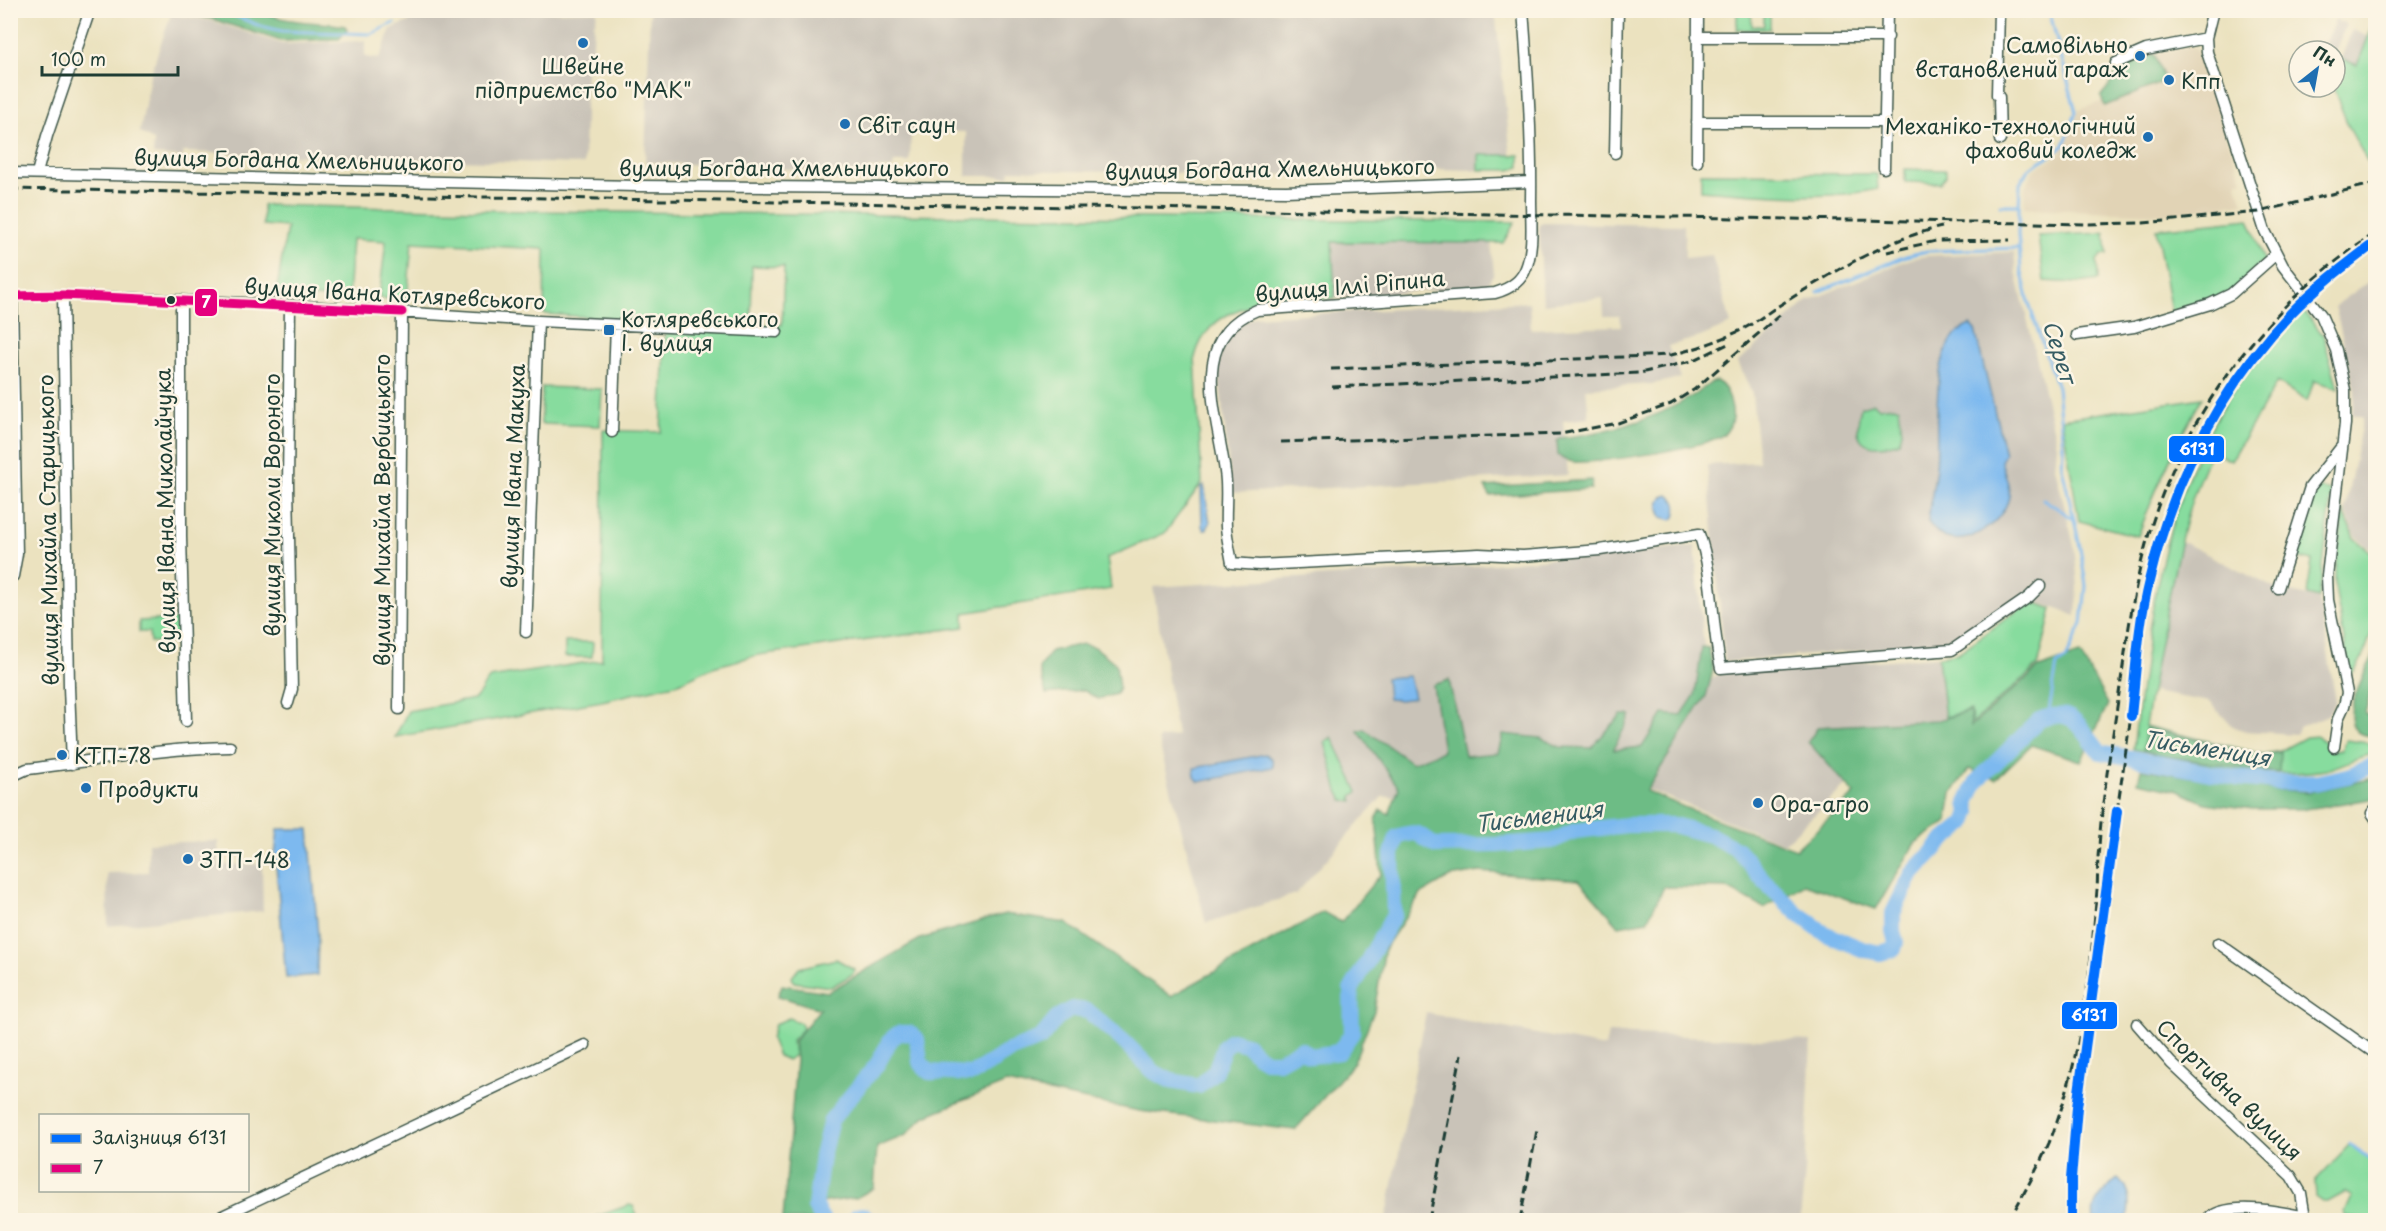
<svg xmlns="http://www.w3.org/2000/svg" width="2386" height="1231" viewBox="0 0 2386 1231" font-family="'Playpen Sans',sans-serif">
	<rect width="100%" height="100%" fill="#fcf5e5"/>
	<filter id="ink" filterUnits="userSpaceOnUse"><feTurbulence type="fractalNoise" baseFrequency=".0167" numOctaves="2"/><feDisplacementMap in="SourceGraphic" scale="12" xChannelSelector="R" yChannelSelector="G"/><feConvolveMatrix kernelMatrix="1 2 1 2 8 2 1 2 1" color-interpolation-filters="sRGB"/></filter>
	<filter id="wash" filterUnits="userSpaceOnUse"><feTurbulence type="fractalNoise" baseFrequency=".008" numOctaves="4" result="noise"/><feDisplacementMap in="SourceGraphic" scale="24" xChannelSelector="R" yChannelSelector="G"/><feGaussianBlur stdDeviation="1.35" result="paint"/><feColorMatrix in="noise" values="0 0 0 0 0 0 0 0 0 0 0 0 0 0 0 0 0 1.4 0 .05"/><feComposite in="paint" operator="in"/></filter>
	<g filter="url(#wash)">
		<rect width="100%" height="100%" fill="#ebe2bf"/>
		<!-- built -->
		<path fill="#e1d3b5" d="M2192,46L2196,49L2242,180L2236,182L2243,203L2164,214L2024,208L2025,187L2032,171L2060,154L2073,129L2079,110L2103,101L2101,97L2119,70L2154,54Z"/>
		<!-- industrial -->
		<path fill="#c9c3b8" d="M650,10L1495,11L1511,155H1478V170L1303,166L1301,169L1300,175L1010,170L1009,176H966V132L911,131L910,162H894L893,168H869L868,173L645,162Z
			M597,11L596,20L594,23L592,63H586L584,164L183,152V157L153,155L154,141L140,132L150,76L171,14L212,21L282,44L365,41V57L379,59L391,29L425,15Z
			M2335,20L2346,25L2335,51H2322Z
			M2352,30L2369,37L2357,65L2341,59Z
			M1543,223L1684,225L1685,258L1712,255L1731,324L1700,337L1668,346L1680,378L1652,384L1586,388L1589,418L1563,421L1568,475L1232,493L1218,365L1222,349L1230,334L1244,322L1254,317L1529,302L1531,329L1621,326L1620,316H1604L1603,298L1543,304L1539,225Z
			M1332,242H1491L1494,273L1486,286L1335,298Z
			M2014,252L2016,272L2057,445L2055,467L2074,546L2078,586L2076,616L2024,597L1960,642L1725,662L1707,465L1759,462L1752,394L1738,362L1808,301L1910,259L1926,256Z
			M2375,277V553L2355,536L2345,509L2363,417L2352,414L2355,391L2335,306Z
			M2181,541L2272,587L2319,599L2336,701L2328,715L2298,727L2297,734L2243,731L2231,725L2210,702L2152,692L2161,632Z
			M1695,546L1707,684L1717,675L1729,670L1938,657L1945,722L1842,789L1784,843L1644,788L1382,797L1296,894L1206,923L1158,739L1177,736L1153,587L1427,570Z
			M218,841L219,865L262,864L263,911L108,926L107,873L148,872V843Z
			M1426,1013L1605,1047L1608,1033L1811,1041L1805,1172L1800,1220H1386Z"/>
		<!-- green -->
		<path fill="#87dc9e" stroke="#538c69" stroke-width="1.5" fill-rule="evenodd" d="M1737,11H1751L1752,26H1764V11H1770V29L1737,30Z
			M2375,20L2376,165L2370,166L2349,128L2333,87H2335V56L2357,65Z
			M1479,155H1520V167L1510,170H1479Z
			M1905,169L1946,170V176L1940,183L1905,182Z
			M1701,173L1877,174L1878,189C1826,201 1754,194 1701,190Z
			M263,205L527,211L1515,222L1503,243L1332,242L1335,298C1283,302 1211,295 1195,357L1202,483L1165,533L1107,558L1111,589L964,613V627L758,655L713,667L679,683L602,701L395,737L408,711L474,699C483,693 482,684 490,678L602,660L603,430L661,432L666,322L544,314L545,249L412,242L407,300L379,298L386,241L352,239L348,299L276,295L287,227L263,225ZM752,266L784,267L782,325L751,324Z
			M2249,219L2264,260L2231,292L2171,312L2156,229Z
			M2105,233L2107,254L2102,255L2097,260L2098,280L2078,283L2044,281L2038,236Z
			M2302,309L2323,335L2338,388L2314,381L2307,401L2277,382L2231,461L2212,451C2191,491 2181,537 2172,582C2162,630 2153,678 2145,726L2263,754L2280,751L2306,737L2318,736L2333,751L2341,750L2346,740L2375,744V754C2356,755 2339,769 2319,771C2256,779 2194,761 2133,749C2150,616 2162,485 2245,374C2262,351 2282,330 2302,309Z
			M542,387L602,389L600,426L541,424Z
			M2202,398C2176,443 2156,487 2138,536L2079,521L2062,419Z
			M1874,403L1879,408L1894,406L1899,408L1902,432L1899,442C1886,447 1860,451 1858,431C1857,423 1860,414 1861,407Z
			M2316,488L2332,491L2319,598L2307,595L2312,561L2292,556L2312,494Z
			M2344,512L2354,538L2376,556C2376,575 2378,595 2376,614C2374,626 2361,670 2350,674L2335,588V569Z
			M2031,601L2052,609L2038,666L1972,723L1971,710L1945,717L1938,657L1958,653Z
			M177,619L180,621L181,642H150L149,632H139V621Z
			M565,642H593L592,657H565Z
			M1332,737L1358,792L1352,796L1353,802L1343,800L1338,791L1325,742Z
			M836,959L854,969L853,974L831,987L794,982L792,977L799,968Z
			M789,1018L801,1023L803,1029L792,1040L794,1056L787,1060L778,1056L771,1039L775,1024Z
			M2350,1144L2375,1164V1220H2364L2346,1216L2345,1213L2352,1197L2345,1192L2327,1202H2323L2316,1197L2315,1181Z
			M629,1205L633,1206L639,1220H587Z"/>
		<!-- forest -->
		<path fill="#6dbc85" stroke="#467c5c" stroke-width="1.5" d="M173,11H261C286,24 317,21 345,26L347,30L339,39L281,41L212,19Z
			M2154,54L2165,81L2105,106L2101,97L2119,70Z
			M1716,381C1725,385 1729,395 1731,404C1734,414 1732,427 1724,434C1709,447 1596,464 1574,462C1567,461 1563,460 1558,455L1557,441L1561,438C1616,431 1668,417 1712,382Z
			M1592,480L1591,489L1490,496L1485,487Z
			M1083,644L1095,647L1116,664L1119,688L1116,694L1098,699L1083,690L1046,694L1039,668L1051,651Z
			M1702,647L1709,648L1713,671L1706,696L1646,791L1691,810L1796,849L1855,794L1808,742L1818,727L1938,720L1970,711L1971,726L2039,668L2080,654L2108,704L2081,761L2031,745L1996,779L1969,769L1952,793L1947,822L1915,843L1876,909L1804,884L1764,908L1726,888L1664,887L1647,921L1619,926L1579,880L1479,872L1450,877L1421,894L1385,948L1374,1011L1353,1064L1295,1130L1139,1111L1006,1083L925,1116L906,1135L877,1147L874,1188L856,1198L812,1204L815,1220H783L796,1060L794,1041L820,1009L778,996L782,985L828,992L920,939L1005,914L1066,923L1171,996L1323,912L1341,922L1381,874L1376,819L1381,810L1389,814L1399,788L1358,731L1364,729L1412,763L1443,751L1433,685L1449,680L1465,756L1498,753L1503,734L1541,738L1560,747L1591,748L1621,715H1631L1613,750L1642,747L1663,714L1681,716L1695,695Z
			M2375,652V675L2365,713L2375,719V737C2371,736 2365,735 2361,734C2335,721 2367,670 2375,652Z
			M2146,728L2263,755L2280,752L2279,773L2158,755L2143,750Z
			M2141,769L2268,789L2309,792L2375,778V796L2371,799L2305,809H2253L2205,803L2176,790L2138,782Z"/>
		<!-- water -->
		<path fill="#7db9ef" stroke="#4e7b92" stroke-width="1.5" d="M1970,325L1975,330L2005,454L2001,461C2004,472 2011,486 2009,497C2004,521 1969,548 1944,537C1937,534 1933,528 1928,522C1930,504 1934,485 1936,467C1940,428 1926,342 1970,325Z
			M1204,485L1210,523L1206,530H1204L1202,526L1201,487Z
			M1668,495C1678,500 1678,508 1675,517L1672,520L1662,517C1658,510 1657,504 1662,497Z
			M1409,676L1414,698L1400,700L1388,699L1386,678Z
			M1266,754L1272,759L1273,767L1199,782L1195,777L1194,768Z
			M278,829H309L318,935L317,975L286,978L275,855Z
			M2118,1178C2131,1190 2130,1205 2127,1220H2094C2090,1201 2106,1191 2118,1178Z"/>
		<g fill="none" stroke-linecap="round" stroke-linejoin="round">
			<!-- stream -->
			<path stroke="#7db9ef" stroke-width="3" d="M221,10L260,26L282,31L371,34L394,23
				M2001,205H2019
				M1818,292L1906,256L1927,251L2019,248
				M2043,499L2074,519
				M2048,716L2057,665L2066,659L2082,624L2086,586L2079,542L2062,467L2063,447L2057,387L2030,307L2021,269L2018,234L2020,184L2028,169L2058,151L2064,145L2076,112L2049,10
				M2350,1144L2376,1164"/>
			<!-- river -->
			<path stroke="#7db9ef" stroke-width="16" d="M823,1220L815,1207L822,1156L831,1120L878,1063L891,1039L899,1033H910L917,1039L920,1062L929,1072L972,1074L1009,1051L1040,1039L1057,1018L1072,1009L1088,1011L1122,1040L1154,1072L1171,1081L1199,1086L1215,1071L1224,1047L1231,1040L1246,1044L1257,1055L1267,1061H1279L1300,1049L1311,1056L1339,1052L1352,1033L1351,990L1394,915L1392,854L1397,837C1423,829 1416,835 1436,846L1497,845L1552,841L1575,831L1627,825H1673L1710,835L1738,850L1766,883L1797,913L1826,934L1862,949L1880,953L1894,949L1896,942L1893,931V913L1912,874L1943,841L1965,823L1969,812L1967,803L1977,781L2039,720C2077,705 2080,730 2100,752L2236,778L2275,782L2315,783L2348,776L2376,764
				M854,1220L857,1216L863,1215L868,1220"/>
		</g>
	</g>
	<g filter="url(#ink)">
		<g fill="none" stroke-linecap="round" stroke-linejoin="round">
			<!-- minor casing -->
			<g stroke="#3e5649" stroke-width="13">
				<path id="minor" d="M1523,10C1528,74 1532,136 1531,200C1531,221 1534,248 1526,268C1521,282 1509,289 1495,293L1257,310C1186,338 1218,415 1225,472C1228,490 1225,509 1226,527C1227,539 1230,551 1232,563L1259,565L1479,554L1523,556L1600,550L1699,534C1714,575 1711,625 1721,668L1952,650L2029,597L2040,586
					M1999,10L1997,95L1999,97L2000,140
					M2213,10L2206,38L2207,52L2265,231L2283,266L2321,315L2336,350L2345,390V424L2327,576L2328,600L2347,693L2344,706L2338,719L2334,747
					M1697,37H1888
					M2116,63L2146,50L2206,38
					M1697,122H1885
					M1615,153L1618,10
					M1697,162L1698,10
					M1884,168L1887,10
					M10,173L636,186L1286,191L1531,182
					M37,173L47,136L90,10
					M63,295L69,687L72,764
					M10,296L63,295L290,305L538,321L777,332
					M12,296L17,554L13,576
					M181,300V537L186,721
					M2077,335L2134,327L2210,304L2231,294L2276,254
					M612,432L616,325
					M2278,588L2310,487L2342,446
					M526,632L538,321
					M288,703L292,689L288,485L290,305
					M399,709L402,312
					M10,781L14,775L27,769C95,761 161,748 230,747
					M2376,808L2372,813L2376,819
					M2218,943L2376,1054
					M2137,1024L2171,1063L2291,1176L2301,1193L2305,1217
					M214,1220L585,1045
					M2207,1220C2227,1198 2293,1214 2320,1220"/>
			</g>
			<!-- tertiary casing -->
			<g stroke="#3e5649" stroke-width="16">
				<path id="tertiary" d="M2373,10L2376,12"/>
			</g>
			<!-- minor -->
			<use href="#minor" stroke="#fff" stroke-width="10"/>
			<!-- tertiary -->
			<use href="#tertiary" stroke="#fff" stroke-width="14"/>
			<!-- rail -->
			<path stroke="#1f3d34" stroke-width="3" stroke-dasharray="9 4.5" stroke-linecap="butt" d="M10,189L2089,224L2143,223L2259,212L2376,183
				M1887,252L1936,241L2010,240
				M1331,369L1671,355C1695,349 1719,341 1741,330C1755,323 1767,313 1780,305C1829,275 1885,239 1942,227
				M1332,387L1640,373L1692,361L1728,344
				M1281,442L1560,434L1618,423L1671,404L1695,389L1783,312
				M2117,811L2131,716
				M1429,1220L1461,1055
				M1520,1220L1537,1130
				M2009,1220C2023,1195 2037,1170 2049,1143C2081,1064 2090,975 2097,890C2098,876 2097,861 2099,847C2102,798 2111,749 2118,700C2126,648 2132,595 2146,544C2181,416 2265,305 2376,233"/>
			<!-- bus-1 casing -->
			<g stroke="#fcf5e5" stroke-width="14">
				<path id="bus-1" d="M10,296L63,295L402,312"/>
			</g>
			<!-- bus-1 -->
			<use href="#bus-1" stroke="#e5007d" stroke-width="9"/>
			<!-- rail-1 casing -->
			<g stroke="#fcf5e5" stroke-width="15">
				<path id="rail-1" d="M2131,716C2136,671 2138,625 2149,581C2173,480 2220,388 2292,312C2317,286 2347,264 2376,242
					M2071,1220V1179L2077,1107L2117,811"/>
			</g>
			<!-- rail-1 -->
			<use href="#rail-1" stroke="#006eff" stroke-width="10"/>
		</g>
	</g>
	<!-- markers -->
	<g fill="#1f6fb2" stroke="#fcf5e5" stroke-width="2">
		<circle cx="583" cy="43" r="6"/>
		<circle cx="2140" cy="56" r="6"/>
		<circle cx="2169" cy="80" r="6"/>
		<circle cx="845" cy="124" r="6"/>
		<circle cx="2148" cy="137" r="6"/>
		<rect x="603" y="324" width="12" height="12" rx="3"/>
		<circle cx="62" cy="755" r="6"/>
		<circle cx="86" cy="788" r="6"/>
		<circle cx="1758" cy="803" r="6"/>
		<circle cx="188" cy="859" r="6"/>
	</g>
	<circle fill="#1f3d34" stroke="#fcf5e5" stroke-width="2" cx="171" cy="300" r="5"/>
	<g text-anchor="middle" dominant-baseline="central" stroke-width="5" stroke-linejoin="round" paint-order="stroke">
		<!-- poi labels -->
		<g font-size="21" fill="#1f3d34" stroke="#fcf5e5" text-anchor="start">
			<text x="2128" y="44" text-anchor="end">Самовільно<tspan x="2128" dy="24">встановлений гараж</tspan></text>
			<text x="583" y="65" text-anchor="middle">Швейне<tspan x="583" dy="24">підприємство "МАК"</tspan></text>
			<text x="2181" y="80">Кпп</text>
			<text x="857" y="124">Світ саун</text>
			<text x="2136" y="125" text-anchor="end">Механіко-технологічний<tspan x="2136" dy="24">фаховий коледж</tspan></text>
			<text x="621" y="318">Котляревського<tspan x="621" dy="24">І. вулиця</tspan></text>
			<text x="74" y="755">КТП-78</text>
			<text x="98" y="788">Продукти</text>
			<text x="1770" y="803">Ора-агро</text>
			<text x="200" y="859">ЗТП-148</text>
		</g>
		<!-- street labels -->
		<g font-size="21" fill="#1f3d34" stroke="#fcf5e5">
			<text transform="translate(299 159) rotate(1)">вулиця Богдана Хмельницького</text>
			<text x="784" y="167">вулиця Богдана Хмельницького</text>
			<text transform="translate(1270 168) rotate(-1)">вулиця Богдана Хмельницького</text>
			<text transform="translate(1350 285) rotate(-5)">вулиця Іллі Ріпина</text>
			<text transform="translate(395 293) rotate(3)">вулиця Івана Котляревського</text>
			<text transform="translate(512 476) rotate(-88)">вулиця Івана Макуха</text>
			<text transform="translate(271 505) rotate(-90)">вулиця Миколи Вороного</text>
			<text transform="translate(381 510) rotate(-90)">вулиця Михайла Вербицького</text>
			<text transform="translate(164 511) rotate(-91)">вулиця Івана Миколайчука</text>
			<text transform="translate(47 530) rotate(-91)">вулиця Михайла Старицького</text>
			<text transform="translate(2230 1089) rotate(44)">Спортивна вулиця</text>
		</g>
		<!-- water labels -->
		<g font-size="22" font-style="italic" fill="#365c63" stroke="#fcf5e5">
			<text transform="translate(2061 351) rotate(73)">Серет</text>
			<text transform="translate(2207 747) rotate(9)">Тисьмениця</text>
			<text transform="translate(1539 815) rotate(-7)">Тисьмениця</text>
		</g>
	</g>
	<g stroke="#fcf5e5" stroke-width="2">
		<rect x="194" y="288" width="24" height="29" rx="6" fill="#e5007d"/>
		<rect x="2168" y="435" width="57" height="28" rx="6" fill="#006eff"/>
		<rect x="2061" y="1001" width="57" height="29" rx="6" fill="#006eff"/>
	</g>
	<g font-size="16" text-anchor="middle" font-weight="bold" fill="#fff">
		<text x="206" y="308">7</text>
		<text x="2197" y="455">6131</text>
		<text x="2089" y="1021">6131</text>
	</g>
	<!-- margin -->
	<rect width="2386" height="1231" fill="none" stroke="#fcf5e5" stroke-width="36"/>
	<!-- legend -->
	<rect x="39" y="1114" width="210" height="78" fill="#fcf5e5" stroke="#a4ab9e" stroke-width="1.5"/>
	<rect x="51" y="1134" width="30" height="9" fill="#006eff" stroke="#a4ab9e" stroke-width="1.5"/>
	<text x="93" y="1144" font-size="18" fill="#1f3d34">Залізниця 6131</text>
	<rect x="51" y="1164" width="30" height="9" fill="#e5007d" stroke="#a4ab9e" stroke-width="1.5"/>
	<text x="93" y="1174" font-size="18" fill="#1f3d34">7</text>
	<!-- north arrow -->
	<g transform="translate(2317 69) rotate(31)"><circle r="28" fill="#fcf5e5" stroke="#a4ab9e" stroke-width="1.5"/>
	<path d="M0-4.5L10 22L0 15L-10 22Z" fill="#1f6fb2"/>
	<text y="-9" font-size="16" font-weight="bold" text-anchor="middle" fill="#1f3d34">Пн</text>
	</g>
	<!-- scale -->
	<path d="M42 66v9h136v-9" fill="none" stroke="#1f3d34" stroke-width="3"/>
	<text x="51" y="66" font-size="18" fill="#1f3d34" stroke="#fcf5e5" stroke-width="4.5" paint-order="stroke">100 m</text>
</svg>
